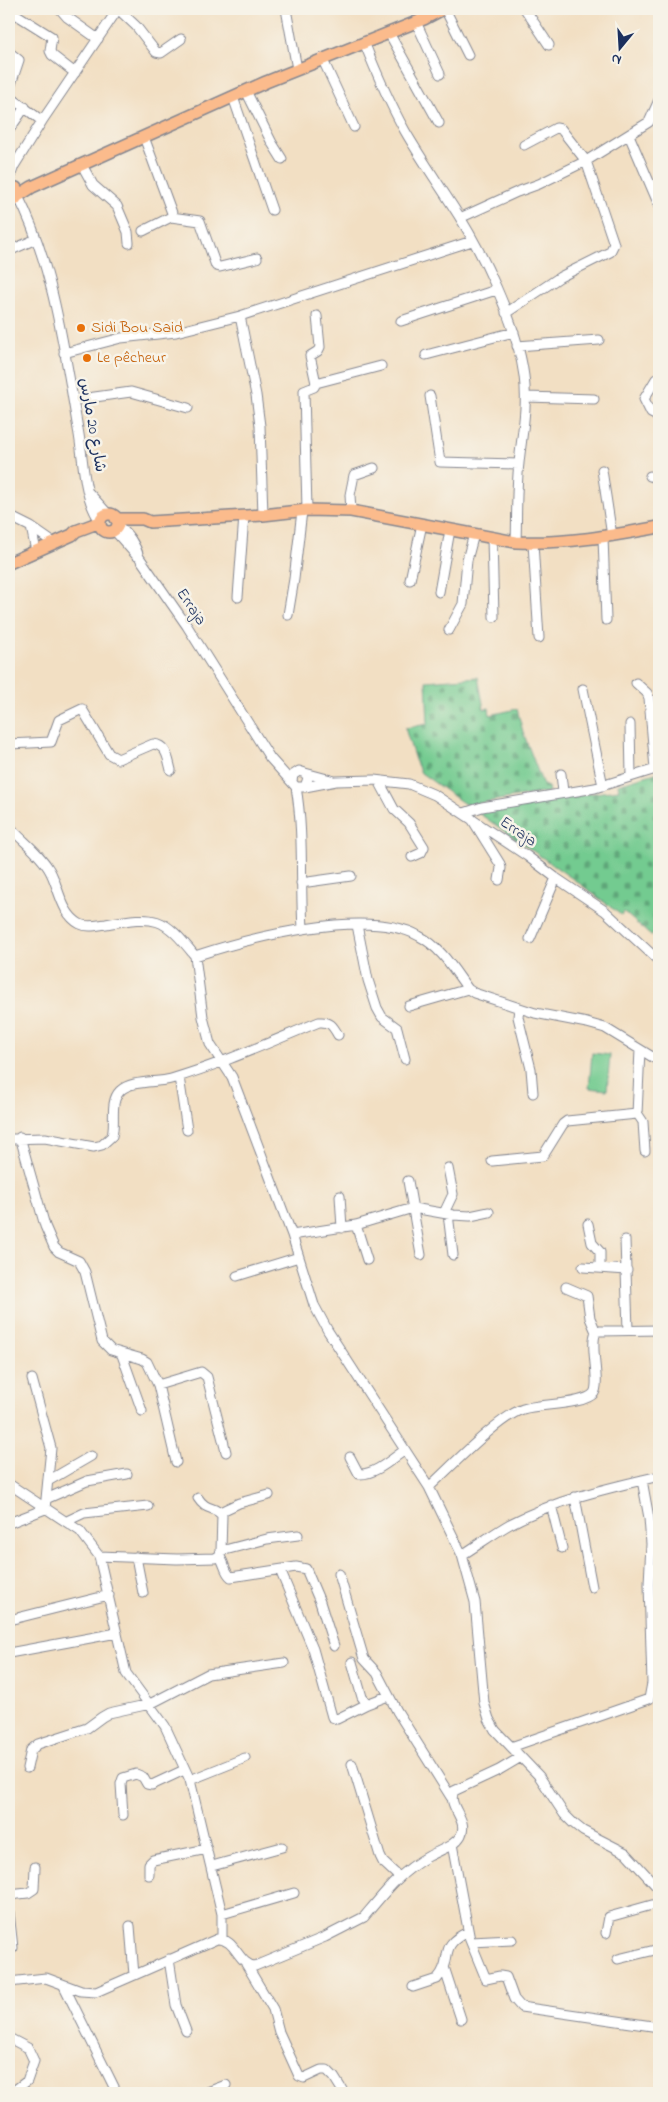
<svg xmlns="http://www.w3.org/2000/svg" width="668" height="2102" viewBox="0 0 668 2102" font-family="'Indie Flower','Playpen Sans Arabic',sans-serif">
	<defs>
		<pattern id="cemetery-stones" width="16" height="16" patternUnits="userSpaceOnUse" patternTransform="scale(1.25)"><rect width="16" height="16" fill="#73cb90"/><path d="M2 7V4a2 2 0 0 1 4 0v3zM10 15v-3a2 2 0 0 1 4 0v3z" fill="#5ea579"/></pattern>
	</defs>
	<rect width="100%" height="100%" fill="#f7f3e8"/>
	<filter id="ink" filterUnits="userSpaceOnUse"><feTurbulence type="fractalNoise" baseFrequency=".02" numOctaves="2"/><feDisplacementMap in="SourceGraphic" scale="10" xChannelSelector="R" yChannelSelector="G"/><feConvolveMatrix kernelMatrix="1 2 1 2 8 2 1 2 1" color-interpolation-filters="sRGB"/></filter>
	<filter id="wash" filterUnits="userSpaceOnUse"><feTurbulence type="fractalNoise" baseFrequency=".0096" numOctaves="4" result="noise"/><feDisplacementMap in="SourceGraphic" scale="20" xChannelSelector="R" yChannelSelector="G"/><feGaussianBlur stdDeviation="1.12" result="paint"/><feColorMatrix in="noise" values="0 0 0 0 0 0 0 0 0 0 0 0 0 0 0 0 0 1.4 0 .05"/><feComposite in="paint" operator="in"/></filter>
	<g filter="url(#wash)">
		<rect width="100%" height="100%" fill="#f2dfc3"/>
		<!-- cemetery -->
		<path fill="url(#cemetery-stones)" stroke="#477d77" d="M478,677L484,709L489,708L490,715L517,709L523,732L543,785L548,787L549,792L466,805L421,773L415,760L405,728L428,724L426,681Z
			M659,772V925L651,936L624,912L621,915L583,886L477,812L538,800L619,790L618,784Z"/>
		<!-- pitch -->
		<path fill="#73cb90" stroke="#477d77" d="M592,1053L610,1055L607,1090L589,1088Z"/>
	</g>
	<g filter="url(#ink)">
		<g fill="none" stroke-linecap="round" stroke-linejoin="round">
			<!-- minor casing -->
			<g stroke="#868790" stroke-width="11">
				<path id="minor" d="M60,9L67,17L98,39
					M118,9L136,26L156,52L161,53L181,39
					M286,9L297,69
					M420,9L424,19
					M445,9L468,55
					M525,9L549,45
					M658,9L659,11
					M9,10L52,37L50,51L52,55L75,73
					M416,22L440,74
					M389,33L439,123
					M364,42C376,72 389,102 405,131C420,157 436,180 452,205C481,249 517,323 524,376C528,406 522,433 519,463C516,489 517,516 516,542
					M9,52L19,60L9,90
					M322,58L354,127
					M246,91L272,143L282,159
					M9,96L42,121
					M233,97L272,210
					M9,130L25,107
					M629,135L659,205
					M82,165L93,185L117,206L128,232L129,243
					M9,180L14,166L42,121L118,9
					M18,196C53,264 65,354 78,429C84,459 82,495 100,521
					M171,217L200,221L216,266L220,267L257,258
					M460,218L517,192L539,184L586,161L649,122L659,100
					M143,231L171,217L172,213L144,137
					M9,251L36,239
					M506,313L560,277L610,252L614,244L586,161L561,129L556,128L524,145
					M401,321L496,290
					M517,346L599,340
					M64,353L121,338L176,332L240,316
					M426,355L514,332
					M656,379L644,399L651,413L657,416L659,422
					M316,383L310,356L318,351L320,347L317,316
					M430,396L440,462L519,464
					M526,397L594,399
					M73,400L131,392L188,408
					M602,470L612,536
					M650,476L659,479
					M89,493L108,514
					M307,510L304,391L314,387L316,383L381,366
					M351,511L350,495L354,475L374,468
					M263,515L260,426L256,395L240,316L472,241
					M9,516L31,527L54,543
					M117,526C128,532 136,546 139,557L187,626L270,758L296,787H305L308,778L305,773L299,771L293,775L292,781
					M31,527L36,551
					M114,530L137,556
					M603,537L606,620
					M492,538L494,617
					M533,543L539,638
					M410,580L422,524
					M439,592L450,530
					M238,597L244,516
					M288,615L294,579L302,511
					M449,630L463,604L467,560L474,534
					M636,683L647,693L649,698L655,769
					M583,689L603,786
					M630,724L631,776
					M9,744L51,742L59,720L82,709L109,754L118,759L153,744C167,745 168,759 171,770
					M305,773L331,780
					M561,774L563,792
					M379,781L394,809L409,823L424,847L421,853L412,857
					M296,787C304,833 300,881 303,928
					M305,787L336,781L374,780L409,784L435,795L527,856L556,878L605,911L659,961
					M464,813L482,807L595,788L659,768
					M472,819L500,864L501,868L499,880
					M9,826C22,841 40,853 50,871C59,887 61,914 80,924C88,928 98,925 106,924C156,915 163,916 195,956C249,938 367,907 419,936C441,947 454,970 468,989L474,993L535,1013L587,1023L605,1028L659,1061
					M301,883L351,876
					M357,925L368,980L377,1008L382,1017L397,1028L405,1059
					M530,939L556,878
					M195,956L203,1017L210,1044L232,1077L292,1235L314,1305L328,1331L429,1487L462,1555L475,1602L484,1703L489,1719L495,1730L539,1776L564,1814L573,1823L583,1831L626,1853L659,1889
					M409,1006L468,989
					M519,1008L518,1017L531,1069L533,1093
					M179,1077L187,1130
					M637,1113L643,1122L645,1151
					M20,1137L45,1226L54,1247L59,1252L79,1261L85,1272L102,1341L111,1350L142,1359L147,1362L158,1385L176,1462
					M9,1139L45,1138L94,1147L102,1145L112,1136C116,1122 109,1102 120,1091C131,1080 157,1083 171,1079C222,1064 270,1042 319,1022C330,1021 333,1026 338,1035
					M492,1161L543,1156L563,1124L567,1121L637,1114L640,1050
					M408,1181L421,1255
					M340,1196L342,1228
					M444,1213L453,1194L448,1168
					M448,1214L453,1255
					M588,1224L592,1243L600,1252V1268
					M356,1225L367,1260
					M292,1235L356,1225L413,1208L453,1215L470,1216L489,1212
					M625,1240L628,1330
					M583,1267L627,1270
					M237,1276L299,1257
					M566,1287L587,1296L590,1318L596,1332
					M122,1355L142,1411
					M158,1385L201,1372L207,1377L226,1452
					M350,1457L359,1474C375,1475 392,1459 405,1450
					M48,1481L91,1456
					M9,1484L80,1531L99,1556L126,1673L165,1726L190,1780L222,1914V1939
					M429,1487C450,1468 498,1417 523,1409C538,1404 585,1405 594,1393C601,1382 589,1346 596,1332L600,1331L659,1330
					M575,1497L592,1587
					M46,1499L87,1481L127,1474
					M551,1505L562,1548
					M220,1512L239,1503L269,1495
					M67,1521L84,1513L148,1506
					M9,1523L45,1509L51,1448L32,1379
					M221,1551L267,1539L298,1535
					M462,1555C478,1545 494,1533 510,1524C558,1499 608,1488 659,1476
					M99,1556L177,1559L215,1558L219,1556L221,1551L222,1515C214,1506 206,1511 198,1498
					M219,1556C225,1562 224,1572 231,1577L296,1567L306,1569L320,1602L334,1646
					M136,1557L143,1593
					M280,1570L313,1649L332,1717L337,1719L367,1704L388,1696
					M339,1574L364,1659L377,1673L397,1711L451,1797
					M9,1620L109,1595
					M9,1653L117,1633
					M352,1662L362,1697L367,1704
					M511,1747L649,1699L652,1683L649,1584L651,1544L649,1518L642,1480
					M352,1764L380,1856L383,1862L398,1876
					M27,1768L31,1750L38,1744L87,1728L102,1717L109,1713L150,1704L208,1674L284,1663
					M190,1780L245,1758
					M123,1815L121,1784L123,1778L136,1774L143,1777L147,1784L152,1785L184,1770
					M452,1844L470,1940L486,1979L500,1976L506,1977L514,1999L521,2007L659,2027
					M212,1866L282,1847
					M149,1875V1864L153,1860L207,1849
					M9,1895L28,1893L34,1889L35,1867
					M9,1912L13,1948
					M222,1914L294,1893
					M130,1926L134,1975
					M606,1933L609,1917L659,1903
					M471,1942L512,1940
					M169,1959L176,2005L186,2031
					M618,1959L659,1949
					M246,1964L273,2009L279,2032L299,2076L304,2078L321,2070H327L334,2077L344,2093
					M444,1967L461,2019
					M9,1982L46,1978L81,1991L96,1992L217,1939C236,1938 238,1965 255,1966L325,1937L364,1917C384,1893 401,1871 429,1856C440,1850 455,1846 461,1835C469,1819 446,1806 454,1791L499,1770L521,1757
					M64,1986L117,2093
					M413,1987L437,1979C455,1959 436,1946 468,1932
					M9,2038L28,2048L34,2061L27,2081L11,2093
					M205,2093L226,2085"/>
			</g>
			<!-- major casing -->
			<g stroke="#868790" stroke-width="14">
				<path id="major" d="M9,187L16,188L19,194L15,200H9
					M18,196L32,187L266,82L424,19L443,9
					M100 523a9 9 0 1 1 18 0a9 9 0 1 1-18 0Z
					M116,519H143L150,522L263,515L307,510L351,511L516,542C564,544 612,536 659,527
					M9,563L72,535L76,531L100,522"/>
			</g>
			<!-- minor -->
			<use href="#minor" stroke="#fff" stroke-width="9"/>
			<!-- major -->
			<use href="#major" stroke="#fbbb8c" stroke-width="11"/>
		</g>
	</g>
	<!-- markers -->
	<g fill="#e8710a" stroke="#f7f3e8" stroke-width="2">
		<circle cx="81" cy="328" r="5"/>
		<circle cx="87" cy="358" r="5"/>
	</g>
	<g text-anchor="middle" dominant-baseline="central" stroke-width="5" stroke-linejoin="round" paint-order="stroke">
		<!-- food labels -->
		<g font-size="16" fill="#c56008" stroke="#f7f3e8" text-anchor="start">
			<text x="91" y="328">Sidi Bou Said</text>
			<text x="97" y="358">Le pêcheur</text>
		</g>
		<!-- street labels -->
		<g font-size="16" fill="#1b2f5e" stroke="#f7f3e8">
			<text transform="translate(92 425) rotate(80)">شارع 20 مارس</text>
			<text transform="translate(191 607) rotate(56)">Erraja</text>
			<text transform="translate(518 832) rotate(34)">Erraja</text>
		</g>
	</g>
	<!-- margin -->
	<rect width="668" height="2102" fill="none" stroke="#f7f3e8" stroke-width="30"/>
	<!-- north arrow -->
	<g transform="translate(620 48) rotate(198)" stroke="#f7f3e8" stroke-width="4" paint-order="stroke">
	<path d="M0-4L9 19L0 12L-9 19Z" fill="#1b2f5e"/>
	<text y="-8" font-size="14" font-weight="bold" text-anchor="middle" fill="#1b2f5e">N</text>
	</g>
</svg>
